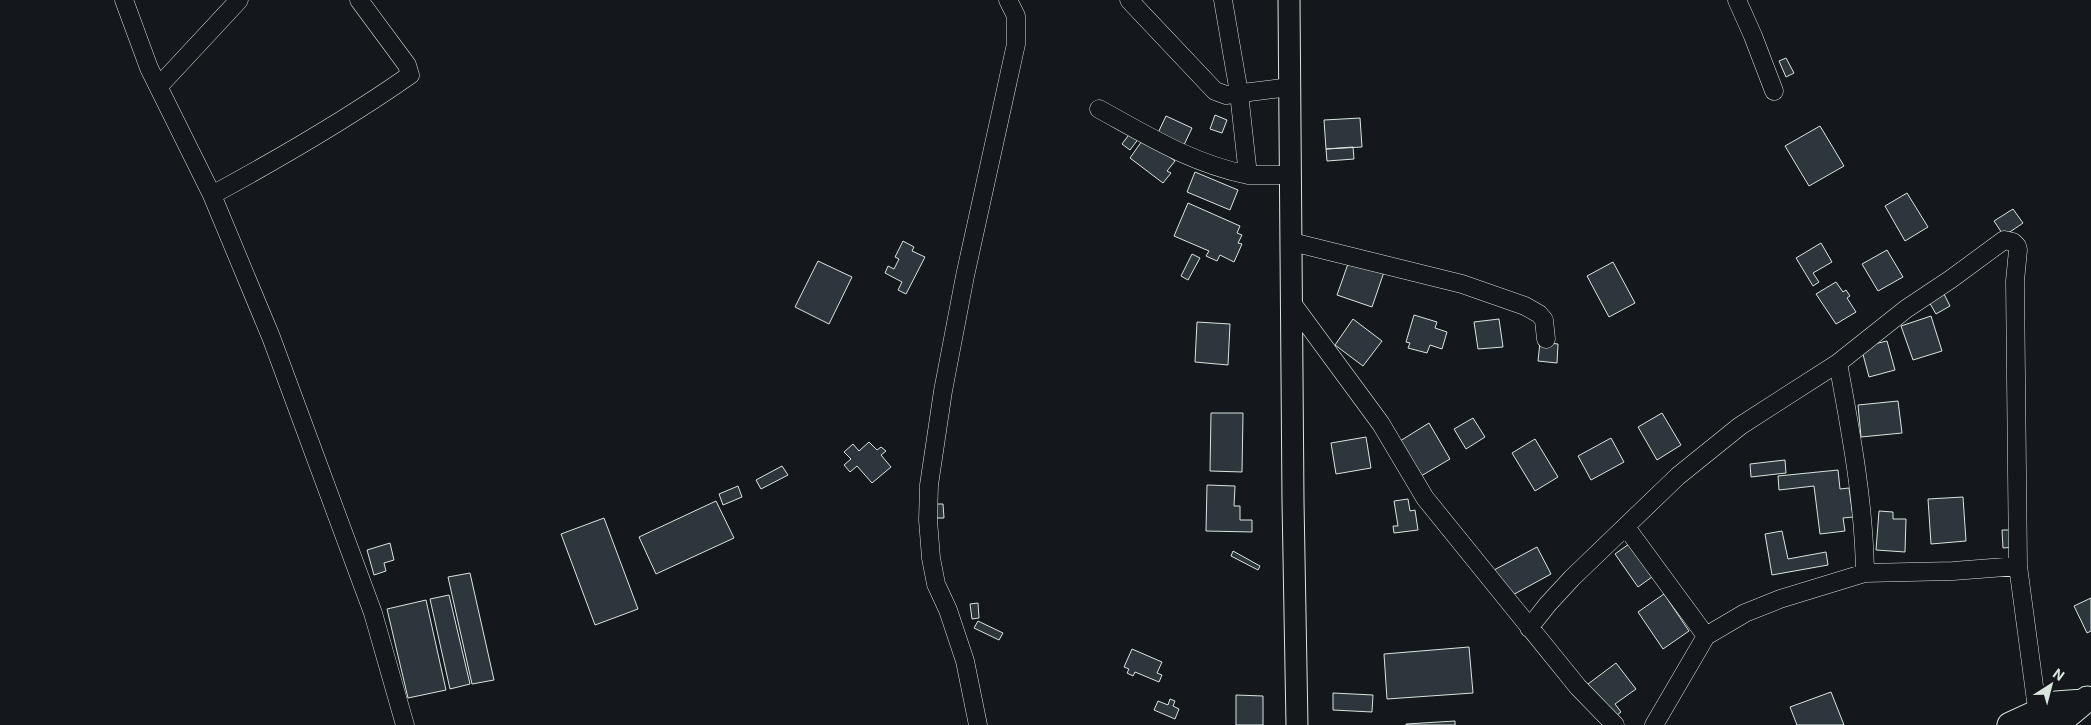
<svg xmlns="http://www.w3.org/2000/svg" width="2091" height="725" viewBox="0 0 2091 725" font-family="Roboto,sans-serif">
	<rect width="100%" height="100%" fill="#14181c"/>
	<!-- building -->
	<path fill="#2c363c" stroke="#d8e6dc" d="M1786,58L1794,73L1786,77L1779,61Z
		M1215,115L1227,120L1222,133L1210,129Z
		M1166,116L1192,128L1183,147L1157,135Z
		M1360,118L1362,147L1326,149L1324,120Z
		M1820,126L1844,166L1809,186L1785,146Z
		M1131,132L1139,138L1130,150L1122,144Z
		M1144,138L1175,161L1167,171L1171,173L1163,183L1130,158Z
		M1353,147L1354,159L1327,161L1326,149Z
		M1195,172L1238,190L1230,210L1187,192Z
		M1907,193L1928,227L1905,241L1885,206Z
		M1188,203L1240,226L1237,233L1242,235L1238,243L1242,244L1234,262L1220,255L1217,261L1206,256L1209,251L1174,236Z
		M2013,209L2023,223L2004,236L1994,221Z
		M903,241L914,247L912,251L925,257L906,294L898,290L902,282L885,273L888,266L894,269L899,259L895,257Z
		M1821,243L1832,262L1813,273L1819,282L1813,286L1796,258Z
		M1887,250L1903,277L1878,291L1862,264Z
		M1192,254L1200,258L1188,280L1181,276Z
		M818,261L852,277L829,324L795,307Z
		M1349,261L1384,272L1372,307L1337,295Z
		M1613,262L1635,303L1609,317L1587,276Z
		M1836,282L1843,292L1846,290L1850,296L1847,298L1856,312L1836,324L1816,294Z
		M1943,292L1950,306L1936,314L1928,300Z
		M1414,315L1437,322L1435,328L1447,332L1442,349L1430,345L1427,353L1408,348L1410,343L1406,342Z
		M1931,316L1942,351L1913,360L1901,326Z
		M1353,319L1382,341L1363,366L1335,345Z
		M1499,319L1503,347L1478,349L1474,322Z
		M1197,322L1230,324L1228,365L1195,362Z
		M1887,341L1895,370L1869,377L1861,347Z
		M1540,342L1558,344L1557,363L1538,361Z
		M1898,401L1902,433L1861,437L1858,405Z
		M1211,413H1243L1242,472L1210,471Z
		M1662,413L1681,445L1657,460L1638,427Z
		M1473,418L1485,437L1466,449L1454,429Z
		M1429,423L1450,459L1421,476L1400,441Z
		M1366,437L1371,468L1336,474L1331,443Z
		M1611,438L1624,462L1591,480L1578,456Z
		M1535,439L1558,477L1535,491L1512,453Z
		M869,442L877,450L881,447L886,451L881,455L891,467L872,483L857,466L850,472L844,465L851,459L844,452L853,444L859,451Z
		M1785,460L1786,473L1751,477L1750,464Z
		M782,466L788,475L761,489L756,480Z
		M1838,470L1840,489L1849,488L1853,517L1843,518L1845,531L1820,534L1814,486L1779,490L1778,476Z
		M1207,485L1235,486L1234,506H1240V520H1252V532L1206,531Z
		M738,486L742,497L723,505L719,494Z
		M1963,497L1966,541L1931,544L1928,499Z
		M1408,499L1410,511L1415,510L1418,530L1394,533L1393,526H1398L1394,501Z
		M716,501L734,538L656,574L639,537Z
		M935,504H943L944,518H936Z
		M1879,511L1893,512V519H1906L1905,552L1876,550Z
		M604,518L638,609L595,625L561,534Z
		M2002,530H2015L2016,547L2003,548Z
		M1782,531L1788,559L1826,552L1828,565L1772,575L1765,534Z
		M390,543L394,560L384,563L386,571L374,575L367,550Z
		M1629,544L1652,577L1638,587L1615,554Z
		M1537,547L1551,574L1509,597L1494,570Z
		M1233,551L1260,566L1258,570L1231,556Z
		M470,573L494,680L472,684L448,577Z
		M1664,594L1689,631L1663,649L1638,612Z
		M449,595L470,684L450,689L430,599Z
		M2091,598V631L2087,633L2074,606Z
		M426,600L446,690L408,698L387,609Z
		M978,603L979,618L972,619L970,604Z
		M978,621L1003,633L999,640L974,628Z
		M1469,647L1473,693L1387,699L1384,654Z
		M1132,649L1162,662L1157,673L1162,675L1159,682L1135,672L1133,676L1127,673L1129,669L1124,667Z
		M1616,663L1636,689L1615,704L1621,712L1613,718L1588,684Z
		M1831,692L1844,725H1797L1790,707Z
		M1333,693L1373,695L1372,712L1333,710Z
		M1236,695L1263,696V725H1236Z
		M1170,699L1175,701L1173,706L1179,709L1175,719L1154,710L1158,701L1168,705Z
		M1455,721V725H1406V724Z"/>
	<g fill="none" stroke-linecap="round" stroke-linejoin="round">
		<!-- minor casing -->
		<g stroke="#d8e6dc" stroke-width="19">
			<path id="minor" d="M124,0L149,68L212,195L271,337L373,613L405,725
				M1129,0L1215,91L1226,95L1290,87
				M1737,0L1753,36L1774,91
				M159,86L239,0
				M1099,109C1150,137 1191,163 1248,175L1239,93L1223,0
				M1248,175H1291
				M212,195C280,158 346,120 410,75L407,65L359,0
				M1292,242L1462,284L1525,306L1539,314L1544,320L1546,339
				M1292,303L1381,424L1425,498L1578,687L1615,725
				M1838,363C1851,433 1864,502 1865,573
				M1626,527L1706,636
				M1529,628L1548,604L1572,578L1678,476L1740,426L1838,363L1906,309L1951,279L2004,240L2013,242L2017,246L2018,250L2015,281L2018,566
				M978,725L965,661L948,610L936,584L931,558L928,520L929,485L943,391L965,276L1016,44V16L1008,0
				M1654,725L1706,636L1745,613L1780,599L1865,573L1953,571L2018,566L2039,723"/>
		</g>
		<!-- major casing -->
		<g stroke="#d8e6dc" stroke-width="23">
			<path id="major" d="M1289,0L1293,501L1297,725"/>
		</g>
		<!-- highway casing -->
		<g stroke="#d8e6dc" stroke-width="27">
			<path id="highway" d="M2010,725L2056,704L2083,702
				M2056,725L2087,699"/>
		</g>
		<!-- minor -->
		<use href="#minor" stroke="#14181c" stroke-width="18"/>
		<!-- major -->
		<use href="#major" stroke="#14181c" stroke-width="21"/>
		<!-- highway -->
		<use href="#highway" stroke="#14181c" stroke-width="25"/>
	</g>
	<!-- north arrow -->
	<g transform="translate(2051 685) rotate(36)" stroke="#14181c" stroke-width="4" paint-order="stroke">
	<path d="M0-4L9 19L0 12L-9 19Z" fill="#d8e6dc"/>
	<text y="-8" font-size="14" font-weight="bold" text-anchor="middle" fill="#d8e6dc">N</text>
	</g>
</svg>
